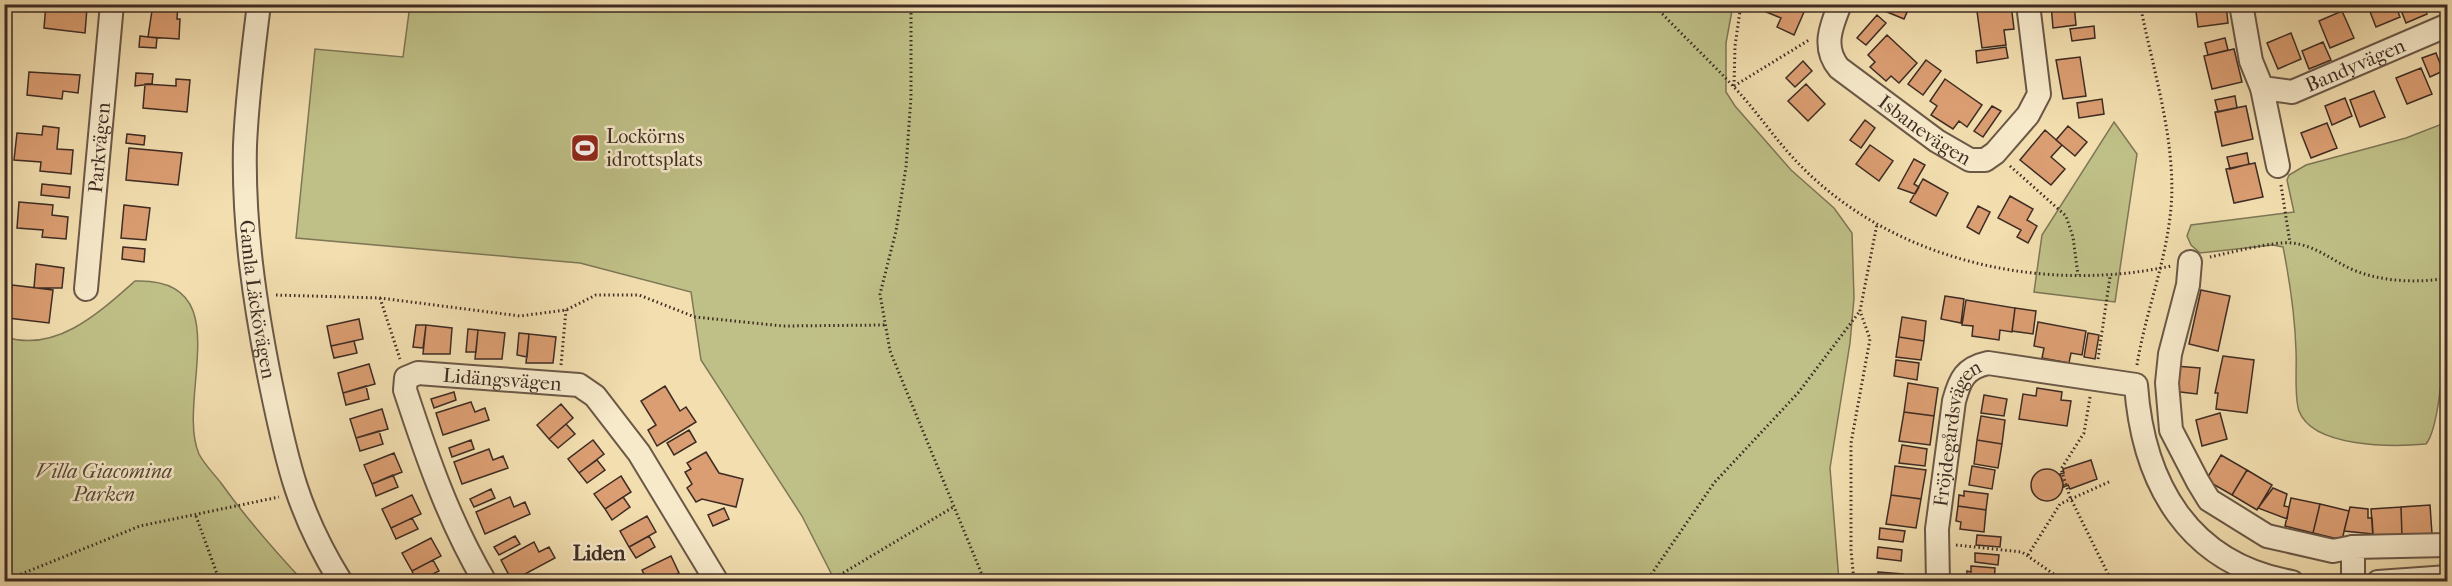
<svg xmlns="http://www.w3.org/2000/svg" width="2452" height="586" viewBox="0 0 2452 586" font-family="'IM FELL French Canon',serif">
	<rect width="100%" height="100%" fill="#f2deaf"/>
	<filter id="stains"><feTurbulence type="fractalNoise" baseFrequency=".00333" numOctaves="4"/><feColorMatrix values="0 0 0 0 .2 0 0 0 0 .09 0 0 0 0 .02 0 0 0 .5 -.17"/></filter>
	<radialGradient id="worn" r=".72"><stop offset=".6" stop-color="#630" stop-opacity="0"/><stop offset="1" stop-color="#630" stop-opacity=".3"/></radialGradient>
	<!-- green -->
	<path fill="#bfc087" stroke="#7e7656" stroke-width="1.5" d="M410,5H1733L1726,43V92L1735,106L1791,170L1834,208L1852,233L1854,298L1850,343L1830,468L1839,581H835L802,516L701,360L691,292L580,263L296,238L315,49L403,57Z
		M2114,122L2137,154L2115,302L2034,292L2042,235Z
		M2447,122C2448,177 2452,412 2426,444C2393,447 2313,448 2299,411C2294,397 2297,367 2296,351C2295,316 2290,282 2283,247L2273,245L2200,253L2191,245L2187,236L2191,225L2294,212L2287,180L2289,175L2306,165L2406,138Z
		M135,281C241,277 175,399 199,454C204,464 214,474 221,483C246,518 274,550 303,581H5V337C56,353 99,313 135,281Z"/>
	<!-- building -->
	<path fill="#db9e72" stroke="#3e2c24" stroke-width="1.5" d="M46,4L87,8L85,33L44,28Z
		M153,4H178L177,19H180L179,39L148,37Z
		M1766,4L1807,5L1794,35L1777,27L1781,18L1764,11Z
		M1876,4H1896L1908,10L1904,19L1875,7Z
		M1976,4H2011L2014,29L2004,30L2006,45L1982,48Z
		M2051,4H2074L2076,25L2053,28Z
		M2195,4H2226L2228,23L2198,27Z
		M2367,4H2395L2400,17L2376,27Z
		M2423,4L2427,14L2406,23L2399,5Z
		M2342,11L2354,38L2330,48L2319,21Z
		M1877,15L1886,23L1866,45L1857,38Z
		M2094,26L2095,38L2072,41L2070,29Z
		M2291,33L2301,59L2278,69L2267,43Z
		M1887,35L1917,63L1899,83L1891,76L1886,81L1870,67L1875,62L1868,55Z
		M140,36L157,38L156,48L139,47Z
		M2225,38L2228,50L2208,55L2205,43Z
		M2323,42L2331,60L2309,69L2302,51Z
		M2006,47L2008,58L1977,63L1976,51Z
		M2234,49L2242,82L2212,89L2204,56Z
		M2436,53L2443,71L2430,77L2422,58Z
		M2080,57L2086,96L2063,99L2056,60Z
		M1926,60L1941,71L1923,95L1908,84Z
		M1803,61L1812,71L1795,87L1786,78Z
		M2421,68L2432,94L2407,104L2396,78Z
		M29,72L80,75L78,93L63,91L62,99L27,95Z
		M136,73L153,74L152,84L135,86Z
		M176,79L190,80L187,112L143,108L145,84L176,86Z
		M1945,79L1982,105L1967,127L1959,121L1953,129L1931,115L1937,106L1930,101Z
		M1806,84L1825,104L1808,121L1788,101Z
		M2374,91L2385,117L2360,127L2350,100Z
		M2235,96L2237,108L2218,112L2215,100Z
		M2345,98L2352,116L2332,125L2325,106Z
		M2102,99L2104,114L2079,118L2077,103Z
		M1992,106L2001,111L1983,137L1974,131Z
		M2246,106L2253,139L2222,146L2215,112Z
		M1865,120L1875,128L1861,148L1850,140Z
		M2327,123L2337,148L2311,158L2301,133Z
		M43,126L59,128L57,149L73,150L71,174L40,171L41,162L14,160L17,133L42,135Z
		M2068,126L2087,142L2075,156L2056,140Z
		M2045,130L2062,145L2051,157L2065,169L2051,185L2020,160Z
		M127,134L145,136L144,145L126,143Z
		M1870,145L1893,161L1879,181L1856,164Z
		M129,148L182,153L178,185L126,180Z
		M2247,153L2249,164L2230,169L2227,157Z
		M1914,159L1925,165L1914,184L1919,187L1915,194L1898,188Z
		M2255,163L2263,197L2234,203L2226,169Z
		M1923,179L1948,193L1936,216L1910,202Z
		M42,184L70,187L69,198L41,195Z
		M2010,196L2033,209L2027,220L2037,226L2028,243L2017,237L2021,230L1998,218Z
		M19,202L53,205L52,215L68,217L66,239L42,237L43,230L17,228Z
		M124,205L150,208L146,240L121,238Z
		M1978,206L1990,212L1979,234L1967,227Z
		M123,247L145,249L144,262L122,259Z
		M36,264L64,268L62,288H34Z
		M12,285L53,290L49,323L8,318Z
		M2201,290L2230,296L2218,351L2189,344Z
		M1945,296L1964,299L1961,323L1941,319Z
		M1966,300L2015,308L2012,332L2000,330L1999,340L1972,336L1973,326L1962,325Z
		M2015,308L2036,311L2033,334L2012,331Z
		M1902,317L1926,321L1924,341L1899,337Z
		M359,319L363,339L331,346L327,326Z
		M2038,322L2086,331L2082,355L2071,353L2069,363L2042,358L2044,348L2034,346Z
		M416,325H426L423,348L413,347Z
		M426,325L452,328L450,354H423Z
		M468,329L478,330L476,352H466Z
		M478,330L505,333L502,359H475Z
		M519,333L529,334L527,357L517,355Z
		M2088,333L2099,335L2095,359L2084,357Z
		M529,334L556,337L553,363H526Z
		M1899,337L1924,341L1921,360L1896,357Z
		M354,341L357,353L334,358L331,346Z
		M2223,356L2254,360L2247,413L2216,409L2218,393H2215Z
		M1896,360L1919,363L1917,380L1894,376Z
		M369,364L375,384L343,393L338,373Z
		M2175,366L2200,368L2197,394L2172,391Z
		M1908,383L1938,388L1934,416L1904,412Z
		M366,386L369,399L346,405L343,393Z
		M665,386L680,411L686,407L696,422L657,446L648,430L656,425L641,401Z
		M2037,388L2062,392L2061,400L2071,401L2067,426L2019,419L2023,394L2036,396Z
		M454,392L456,400L434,408L431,399Z
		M1984,395L2007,399L2004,416L1981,413Z
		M471,402L475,412L485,408L489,420L443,435L436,413Z
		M561,404L573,418L549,439L537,425Z
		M382,409L388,429L356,438L350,419Z
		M1904,412L1934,416L1930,445L1899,441Z
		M2220,413L2227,439L2202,446L2196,420Z
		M1981,416L2005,420L2002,444L1977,440Z
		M566,424L575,434L558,448L549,439Z
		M689,430L696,442L674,455L667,443Z
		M379,431L383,444L360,451L356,438Z
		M471,440L474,449L452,457L449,448Z
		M593,440L604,454L579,473L568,459Z
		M1977,440L2002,444L1998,468L1974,464Z
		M1902,445L1927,449L1925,466L1899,463Z
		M489,449L493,460L503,456L508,468L462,484L454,462Z
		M706,452L719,473L743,479L736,507L702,499L696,502L687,488L692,484L685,472L691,469L687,463Z
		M394,453L402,472L372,484L364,465Z
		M2221,455L2247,470L2232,495L2206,480Z
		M597,460L605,470L587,483L579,473Z
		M2091,460L2097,479L2070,489L2068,485L2064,487L2060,474L2064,473L2063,469Z
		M1895,466L1926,470L1921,499L1891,495Z
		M1972,466L1995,470L1992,489L1969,485Z
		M2031 485a16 16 0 1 1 32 0a16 16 0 1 1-32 0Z
		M2247,470L2272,485L2257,510L2232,495Z
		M393,475L398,487L376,496L372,484Z
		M621,476L631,492L605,509L594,494Z
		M2273,488L2287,494L2284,506L2289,507L2287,519L2258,508Z
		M491,489L495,498L474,507L470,499Z
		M1964,491L1988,494L1986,510L1958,506L1959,495L1964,496Z
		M412,495L421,514L391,528L382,509Z
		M1891,495L1921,499L1916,528L1886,524Z
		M510,497L514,507L525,502L530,514L485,534L476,512Z
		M623,497L630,507L612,520L605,509Z
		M2291,498L2320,504L2313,533L2285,526Z
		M2320,504L2349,511L2342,540L2313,533Z
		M2430,505L2432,534L2402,536L2401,507Z
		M1958,506L1986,510L1984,532L1960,529L1961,522L1956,521Z
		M2350,507L2368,509V518H2372L2373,534L2344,531Z
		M2401,507L2402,536L2373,538L2371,509Z
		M724,508L729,519L713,526L708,515Z
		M647,516L656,532L629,547L620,531Z
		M412,518L418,529L396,539L391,528Z
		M1880,528L1905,531L1903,542L1879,539Z
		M1977,535L2001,537L2000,547L1976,545Z
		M515,536L520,544L499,555L494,547Z
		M649,536L655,547L636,558L629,547Z
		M431,538L441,556L412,571L402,553Z
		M534,542L539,552L549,547L555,558L512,581L501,560Z
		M1878,547L1902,550L1901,561L1877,558Z
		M1975,553L1999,555L1998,565L1975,562Z
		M671,556L679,573L661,582H648L642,570Z
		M433,560L439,571L417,582L412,571Z
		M1971,566L1995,568L1994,582H1966L1967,571L1971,572Z
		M1878,572L1903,574L1902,582H1877Z"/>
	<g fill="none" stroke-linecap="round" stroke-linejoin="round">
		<!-- minor casing -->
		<g stroke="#6b5847" stroke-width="26">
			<g id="minor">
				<path id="s1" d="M259,4C253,51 247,98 245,145C243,226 255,306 271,385C287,463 298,513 341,582"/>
				<path id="s2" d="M1840,4C1831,26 1822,48 1839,68L1937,141L1970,160H1985L1995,153L2028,115L2039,94L2028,4"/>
				<path id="s3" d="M2241,4L2251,61L2262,88L2292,92L2448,25"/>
				<path d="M2262,88L2278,166"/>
				<path d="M2190,262L2188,285L2170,354L2167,383L2171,430L2198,482L2209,500L2267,536L2333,551L2353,547"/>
				<path id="s4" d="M86,289L112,4"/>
				<path id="s5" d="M485,582C449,521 427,457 405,390L406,378L418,373L579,385L595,396L639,453L717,582"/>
				<path id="s6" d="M1938,582L1937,529L1954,401C1960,379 1965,368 1988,363L2136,385C2143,483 2188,564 2292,582"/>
				<path d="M2353,582V547L2448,545"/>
				<path d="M2378,582L2448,577"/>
			</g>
		</g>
		<!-- path -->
		<path stroke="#3e2c24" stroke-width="3" stroke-dasharray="1.5 3" stroke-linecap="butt" d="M911,4V97L906,167L896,231L880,294L890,351L985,582
			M1653,4C1679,32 1707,58 1733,86C1756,110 1774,138 1797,162C1891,261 2042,294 2171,266
			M1734,86L1809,40
			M1734,86L1735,46L1741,4
			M2010,166L2066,216L2073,237L2078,275
			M2281,185L2290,243
			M2210,257C2229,253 2274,241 2292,243C2318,246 2333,262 2356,271C2384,282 2418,283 2448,278
			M276,295L380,298L520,316L566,310L596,295H639L695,317L783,326L885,325
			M380,298L400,359
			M2098,359L2110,277
			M561,365L566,310
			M2137,365C2145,315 2164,268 2170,217C2179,149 2153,71 2140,4
			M2090,397L2084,433L2061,469L2070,497L2112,582
			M196,516L220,582
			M1956,545L2022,552L2065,582
			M2028,555L2060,504L2111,481
			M4,581L140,526L279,497
			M818,582L833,579L955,506
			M1646,582L1714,483L1798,393L1860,311
			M1854,582L1851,550V443L1870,339L1860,311L1877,224"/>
		<!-- minor -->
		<use href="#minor" stroke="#f7eacb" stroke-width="22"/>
	</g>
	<!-- icons -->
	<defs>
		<g id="stadium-square" transform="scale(1.5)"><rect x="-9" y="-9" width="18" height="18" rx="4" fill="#8f2418" stroke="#f7eacb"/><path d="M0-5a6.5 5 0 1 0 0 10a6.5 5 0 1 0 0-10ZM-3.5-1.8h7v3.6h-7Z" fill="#fff"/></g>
	</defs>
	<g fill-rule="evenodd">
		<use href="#stadium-square" x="585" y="148"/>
	</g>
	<g text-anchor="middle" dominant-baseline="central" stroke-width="5" stroke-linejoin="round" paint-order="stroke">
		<!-- street labels -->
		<g font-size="20" fill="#3e2c24" stroke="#f7eacb">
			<text stroke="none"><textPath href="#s3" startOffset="186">Bandyvägen</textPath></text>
			<text stroke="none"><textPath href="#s2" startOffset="174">Isbanevägen</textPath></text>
			<text stroke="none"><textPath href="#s4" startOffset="142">Parkvägen</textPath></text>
			<text stroke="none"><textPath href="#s1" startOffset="297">Gamla Läckövägen</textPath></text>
			<text stroke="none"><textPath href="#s5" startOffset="318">Lidängsvägen</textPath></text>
			<text stroke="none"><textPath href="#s6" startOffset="152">Fröjdegårdsvägen</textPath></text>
		</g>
		<!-- poi labels -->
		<g font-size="20" fill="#3e2c24" stroke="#f7eacb" text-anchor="start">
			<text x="606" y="136">Lockörns<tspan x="606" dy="23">idrottsplats</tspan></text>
		</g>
		<!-- park labels -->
		<g font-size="20" font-style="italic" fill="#584a38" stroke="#f7eacb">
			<text x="104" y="471">Villa Giacomina<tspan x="104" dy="23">Parken</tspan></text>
		</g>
		<!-- neighbourhood labels -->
		<g font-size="21" font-weight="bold" fill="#3e2c24" stroke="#f7eacb">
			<text x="599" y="553">Liden</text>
		</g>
	</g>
	<!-- margin -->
	<rect width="2452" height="586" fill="none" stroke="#f2deaf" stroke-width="24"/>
	<rect x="6" y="6" width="2440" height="574" fill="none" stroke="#3e2c24" stroke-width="3"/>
	<rect x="12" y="12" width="2428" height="562" fill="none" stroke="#3e2c24" stroke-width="1.5"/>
	<rect width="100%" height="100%" filter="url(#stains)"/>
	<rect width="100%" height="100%" fill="url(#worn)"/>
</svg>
